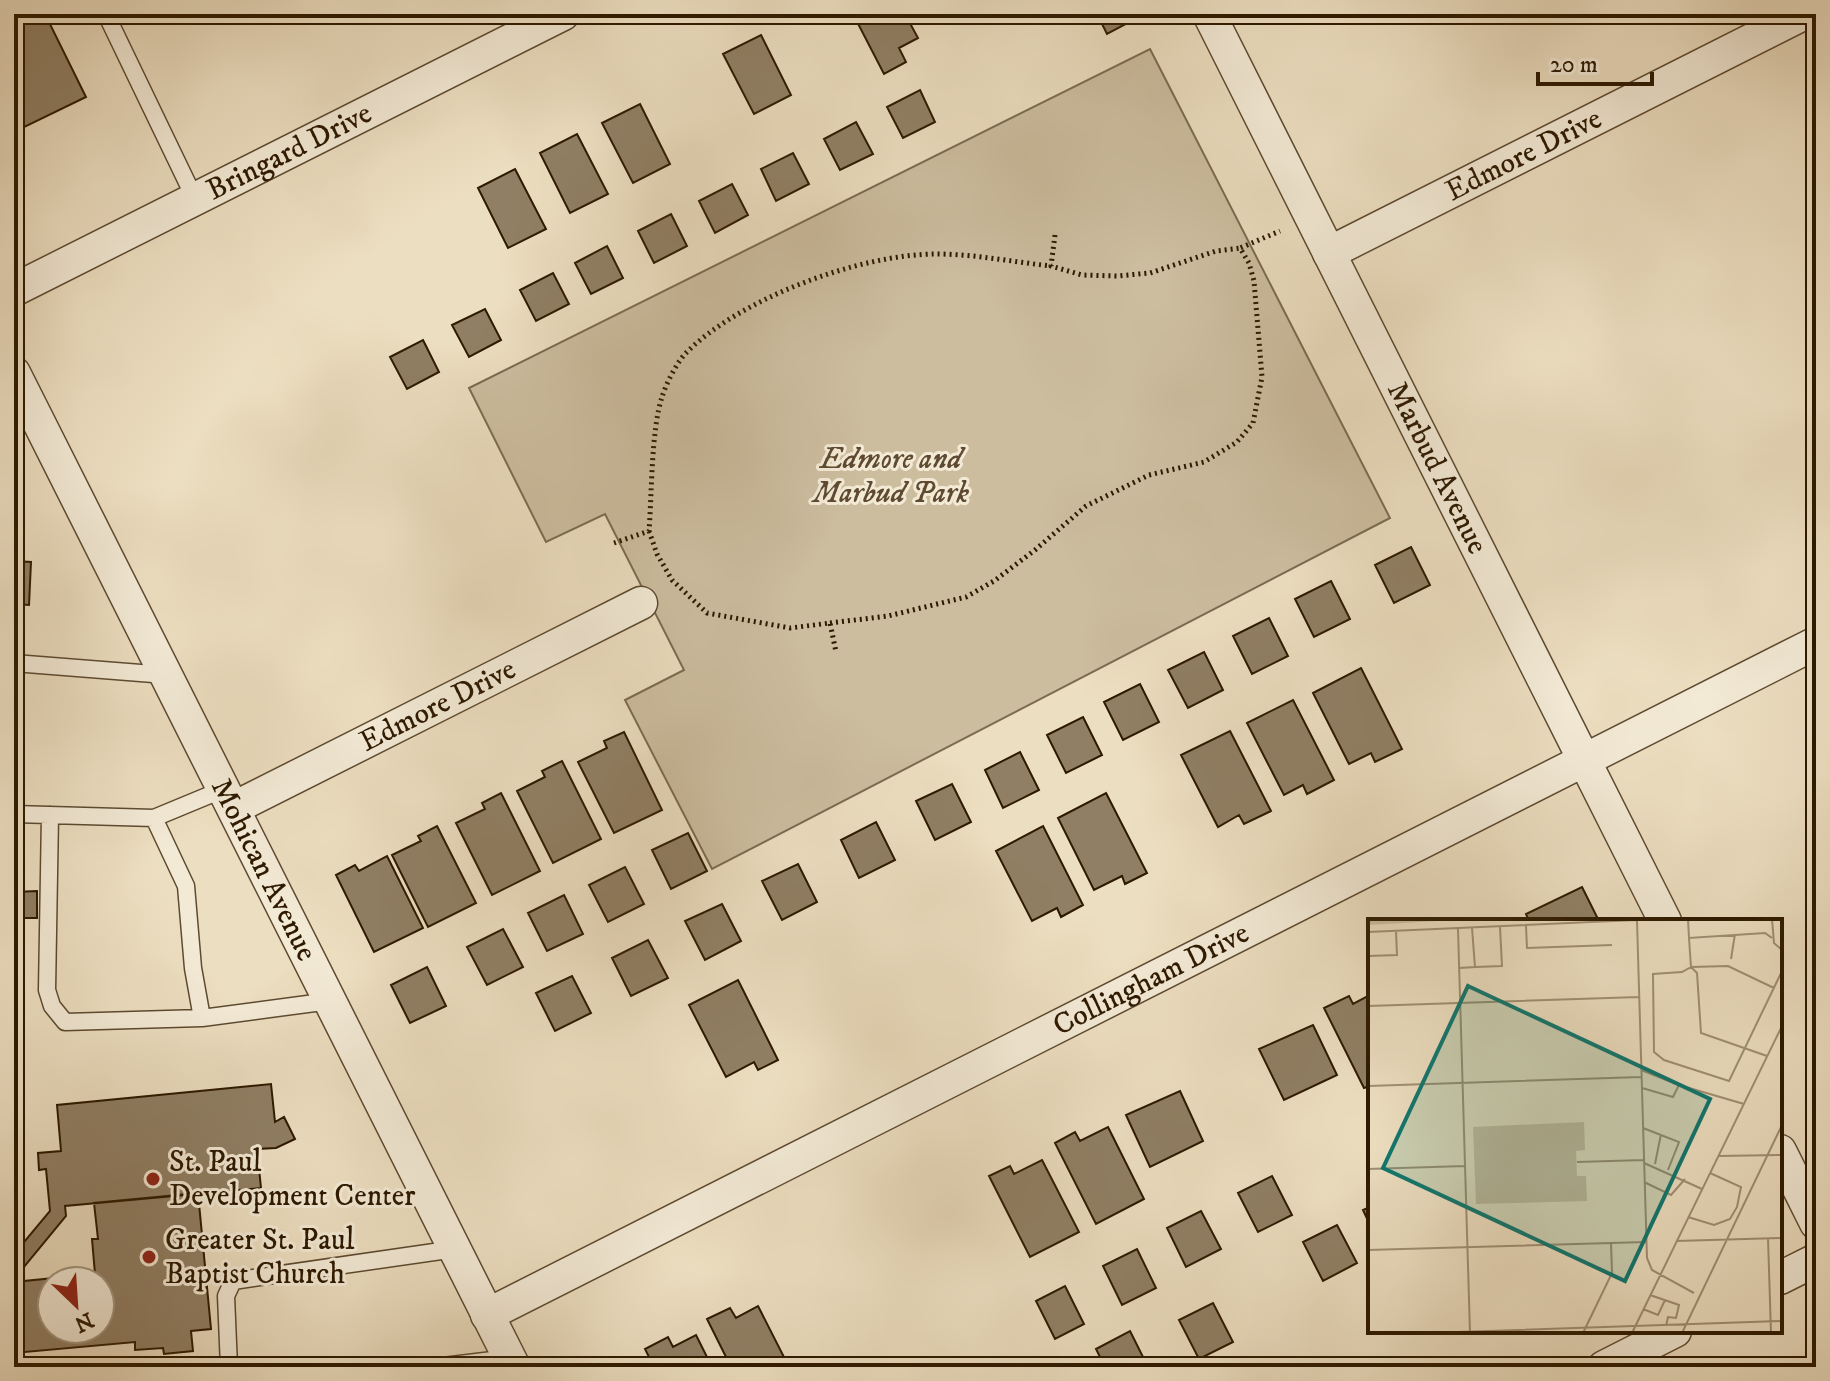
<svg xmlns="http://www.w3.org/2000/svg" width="1830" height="1381" viewBox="0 0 1830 1381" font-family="'IM FELL DW Pica',serif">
	<rect width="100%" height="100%" fill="#ecdec0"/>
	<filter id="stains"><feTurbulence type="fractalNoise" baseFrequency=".0025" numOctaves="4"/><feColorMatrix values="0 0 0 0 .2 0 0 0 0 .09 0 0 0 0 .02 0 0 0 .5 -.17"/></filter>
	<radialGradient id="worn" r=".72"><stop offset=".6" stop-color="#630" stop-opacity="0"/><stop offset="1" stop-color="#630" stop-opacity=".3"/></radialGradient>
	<!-- green -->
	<path fill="#ccbd9f" stroke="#7c6b50" stroke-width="2" d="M1150,49L1390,518L712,869L625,700L684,670L605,514L546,542L469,388Z"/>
	<!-- building -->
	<path fill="#907f64" stroke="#2d1900" stroke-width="2" fill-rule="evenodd" d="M14,14H45L86,97L14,132Z
		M853,14H905L918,38L899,48L906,62L884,74Z
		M1097,14H1138L1139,17L1107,34Z
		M761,35L791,95L754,114L723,54Z
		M920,90L935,122L903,138L887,107Z
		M640,104L670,164L633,183L602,123Z
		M856,122L873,154L840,170L824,139Z
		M577,134L608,194L570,213L540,153Z
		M793,153L809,184L776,201L761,169Z
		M515,169L546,229L508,248L478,188Z
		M732,184L748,215L715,233L699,201Z
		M671,214L687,246L654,263L638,231Z
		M607,246L623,278L591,294L575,263Z
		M553,273L569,304L536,321L520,290Z
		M485,309L501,340L469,357L452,325Z
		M423,340L439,372L407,389L390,357Z
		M1411,547L1430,585L1394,603L1375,565Z
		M14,561L31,562L29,605L14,604Z
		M1331,581L1350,619L1314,637L1295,599Z
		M1269,618L1288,656L1252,674L1233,636Z
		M1204,652L1223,690L1188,708L1168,670Z
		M1361,668L1402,749L1375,762L1371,753L1349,764L1313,693Z
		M1140,684L1159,722L1123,740L1104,702Z
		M1293,700L1334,780L1307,794L1303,785L1284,795L1247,723Z
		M1083,717L1102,755L1066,773L1047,735Z
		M1230,731L1271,811L1244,824L1239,815L1218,827L1181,755Z
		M624,732L662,810L614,833L578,762L607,748L604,741Z
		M1020,752L1039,790L1003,808L985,770Z
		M562,761L601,839L553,863L517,791L545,777L542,771Z
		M952,784L971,822L935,840L916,801Z
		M501,793L540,871L492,895L456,823L485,809L482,803Z
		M1106,793L1147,873L1125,884L1122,876L1094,890L1058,818Z
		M876,822L895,860L859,878L841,840Z
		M437,826L476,903L428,927L392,855L421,841L418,836Z
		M1043,826L1083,905L1061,917L1057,908L1032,921L996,851Z
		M688,833L707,871L671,889L652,850Z
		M387,856L423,928L374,952L336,875L355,865L359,871Z
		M798,864L817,902L782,920L762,881Z
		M625,867L644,904L608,922L589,885Z
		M1582,887L1599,921H1529L1526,914Z
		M37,891V918H14V892Z
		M564,895L583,934L547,951L528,913Z
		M722,904L741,941L705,960L685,921Z
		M503,929L523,967L487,985L467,947Z
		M648,940L668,978L631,996L612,958Z
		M427,967L446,1006L410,1023L391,985Z
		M572,976L591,1013L555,1031L536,993Z
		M738,980L778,1060L758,1070L754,1062L726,1077L689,1005Z
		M1370,995V1086L1364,1088L1324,1008L1349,996L1353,1004Z
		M1313,1025L1337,1075L1284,1100L1259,1049Z
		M271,1084L275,1122L284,1117L295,1139L276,1148L257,1149L261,1188L65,1206L66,1216L14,1279V1254L50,1211L46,1169L39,1170L38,1153L61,1151L57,1105Z
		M1180,1091L1203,1141L1150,1167L1126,1115Z
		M1108,1127L1144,1199L1096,1224L1055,1143L1075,1132L1080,1141Z
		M1042,1160L1079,1232L1030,1257L989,1176L1010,1166L1014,1174Z
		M1272,1176L1292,1215L1258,1232L1238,1193Z
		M198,1193L211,1329L191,1331L193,1351L164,1354L163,1348L135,1350V1342L14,1353V1282L95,1274L92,1239H98L94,1203ZM52,1281H100V1329H52Z
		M1370,1207V1225L1363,1210Z
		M1201,1211L1221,1249L1186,1267L1167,1228Z
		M1337,1225L1357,1263L1323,1281L1303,1242Z
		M1137,1249L1156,1288L1122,1305L1103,1266Z
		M1065,1286L1084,1324L1055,1339L1036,1301Z
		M1213,1303L1233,1342L1199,1359L1179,1320Z
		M758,1306L789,1367H731L707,1319L730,1308L736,1318Z
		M1130,1331L1148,1367H1105L1096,1349Z
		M696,1335L712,1367H654L645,1349L668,1337L673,1347Z"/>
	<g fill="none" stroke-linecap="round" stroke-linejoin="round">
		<!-- lane casing -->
		<g stroke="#5d4a30" stroke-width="19">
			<path id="lane" d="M106,14L195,199
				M14,663L166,675
				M14,814L154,818L224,789
				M50,815L47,990L52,1006L65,1022L202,1018L330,1001
				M154,818L186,886L193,968L202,1018
				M229,1367L226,1296L233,1281L455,1249
				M435,1367L509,1358"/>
		</g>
		<!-- street casing -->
		<g stroke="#5d4a30" stroke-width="35">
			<g id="street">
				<path id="s1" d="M1209,14L1665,921"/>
				<path id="s2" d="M1329,253L1803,14"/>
				<path id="s3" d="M14,290L563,14"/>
				<path id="s4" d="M14,373L514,1367"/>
				<path id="s5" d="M234,808L641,603"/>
				<path d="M1780,1151L1816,1223"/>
				<path d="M1780,1278L1816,1260"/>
				<path id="s6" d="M487,1315L1816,643"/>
				<path d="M1604,1367L1675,1331"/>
			</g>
		</g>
		<!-- path -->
		<path stroke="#2d1900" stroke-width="5" stroke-dasharray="2 4" stroke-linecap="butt" d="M1055,235L1051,266L1082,275L1117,276L1150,273L1216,251L1240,248
			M649,531L657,554L672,580L707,613L790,628L830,623L836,652
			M614,543L649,531C652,493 651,431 662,397C666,384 676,364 685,354C738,299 860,254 936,254C975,254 1013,262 1051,266
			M830,623L888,616L966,597L994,581L1035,550L1086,506L1149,475L1204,462L1237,442L1253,423L1262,377L1254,281L1249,263L1240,248L1280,231"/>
		<!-- lane -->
		<use href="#lane" stroke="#f3ead6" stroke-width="16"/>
		<!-- street -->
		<use href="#street" stroke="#f3ead6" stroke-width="32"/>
	</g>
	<!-- markers -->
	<g fill="#8f2418" stroke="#f3ead6" stroke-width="3">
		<circle cx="153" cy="1179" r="8"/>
		<circle cx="149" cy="1257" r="8"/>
	</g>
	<g text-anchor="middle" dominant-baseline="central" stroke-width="6" stroke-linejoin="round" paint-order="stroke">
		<!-- street labels -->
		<g font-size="30" fill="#2d1900" stroke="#f3ead6">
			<text stroke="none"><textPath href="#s3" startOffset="308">Bringard Drive</textPath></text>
			<text stroke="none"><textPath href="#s2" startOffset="218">Edmore Drive</textPath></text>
			<text stroke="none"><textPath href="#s1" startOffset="508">Marbud Avenue</textPath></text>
			<text stroke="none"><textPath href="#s5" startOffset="228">Edmore Drive</textPath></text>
			<text stroke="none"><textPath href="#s4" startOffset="556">Mohican Avenue</textPath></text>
			<text stroke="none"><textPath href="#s6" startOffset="744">Collingham Drive</textPath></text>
		</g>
		<!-- park labels -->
		<g font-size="30" font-style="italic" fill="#5d4a30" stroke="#f3ead6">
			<text x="891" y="459">Edmore and<tspan x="891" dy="34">Marbud Park</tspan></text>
		</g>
		<!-- poi labels -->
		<g font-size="30" fill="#2d1900" stroke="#f3ead6" text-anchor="start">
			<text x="169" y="1162">St. Paul<tspan x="169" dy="34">Development Center</tspan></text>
			<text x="165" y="1240">Greater St. Paul<tspan x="165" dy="34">Baptist Church</tspan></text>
		</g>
	</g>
	<!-- overview -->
	<g transform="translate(1368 919)">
		<rect width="414" height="414" fill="#ecdec0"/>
		<path d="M0,0H105L0,6ZM216,203L217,231L208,232L209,257H218L219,282L108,285L105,208Z" fill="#ccbd9f"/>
		<path fill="none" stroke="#a08f73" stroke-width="2" d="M320,0L321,19L397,14L404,19M404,0L406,24L414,31M269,2L279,339L284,351L326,374M158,7L159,29L244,26M90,10L102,414M0,13L291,0M321,19L323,48L314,53L285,55L286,133L296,141L361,162L414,52M0,37L29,36L28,12M363,40L367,15M107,48L134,47L132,8M323,48L329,54L333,114L399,137M323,48L360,47L406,69M91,49L107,48L104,9M0,87L271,78M273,151L311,166L305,178L274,169M311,166L376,185M0,167L273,158M275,209L311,223L300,251M350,237L414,236M209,243L276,241M276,244L334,270M287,245L293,215M0,250L97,247M276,263L303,276L317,260M320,298L346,306L362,300L369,288L373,268L342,254M400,319L403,414M308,322L414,319M0,331L278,323M282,376L311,386L308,399L300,398L298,407M275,390L290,396L297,381M59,414L414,402M215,414L244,354L243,324M264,414L414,107M314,414L414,206"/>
		<path fill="#0f766e" fill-opacity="0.15" stroke="#0f766e" stroke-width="4" d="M100,67L342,180L257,362L15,249Z"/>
		<rect width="414" height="414" fill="none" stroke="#2d1900" stroke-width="4"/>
	</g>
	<!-- margin -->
	<rect width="1830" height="1381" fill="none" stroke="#ecdec0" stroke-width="48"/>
	<rect x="16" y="16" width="1798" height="1349" fill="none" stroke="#2d1900" stroke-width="4"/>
	<rect x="24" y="24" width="1782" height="1333" fill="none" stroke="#2d1900" stroke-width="2"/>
	<!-- north arrow -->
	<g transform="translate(76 1305) rotate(155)"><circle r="38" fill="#f3ead6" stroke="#a49680" stroke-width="2"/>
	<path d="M0-6L14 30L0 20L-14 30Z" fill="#8f2418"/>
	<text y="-12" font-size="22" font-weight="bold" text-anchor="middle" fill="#2d1900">N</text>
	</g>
	<!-- scale -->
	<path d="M1538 72v12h114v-12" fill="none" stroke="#2d1900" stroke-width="4"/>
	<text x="1550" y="72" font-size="24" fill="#2d1900" stroke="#f3ead6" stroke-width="6" paint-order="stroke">20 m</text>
	<rect width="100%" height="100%" filter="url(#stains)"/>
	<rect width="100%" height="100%" fill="url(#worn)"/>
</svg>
